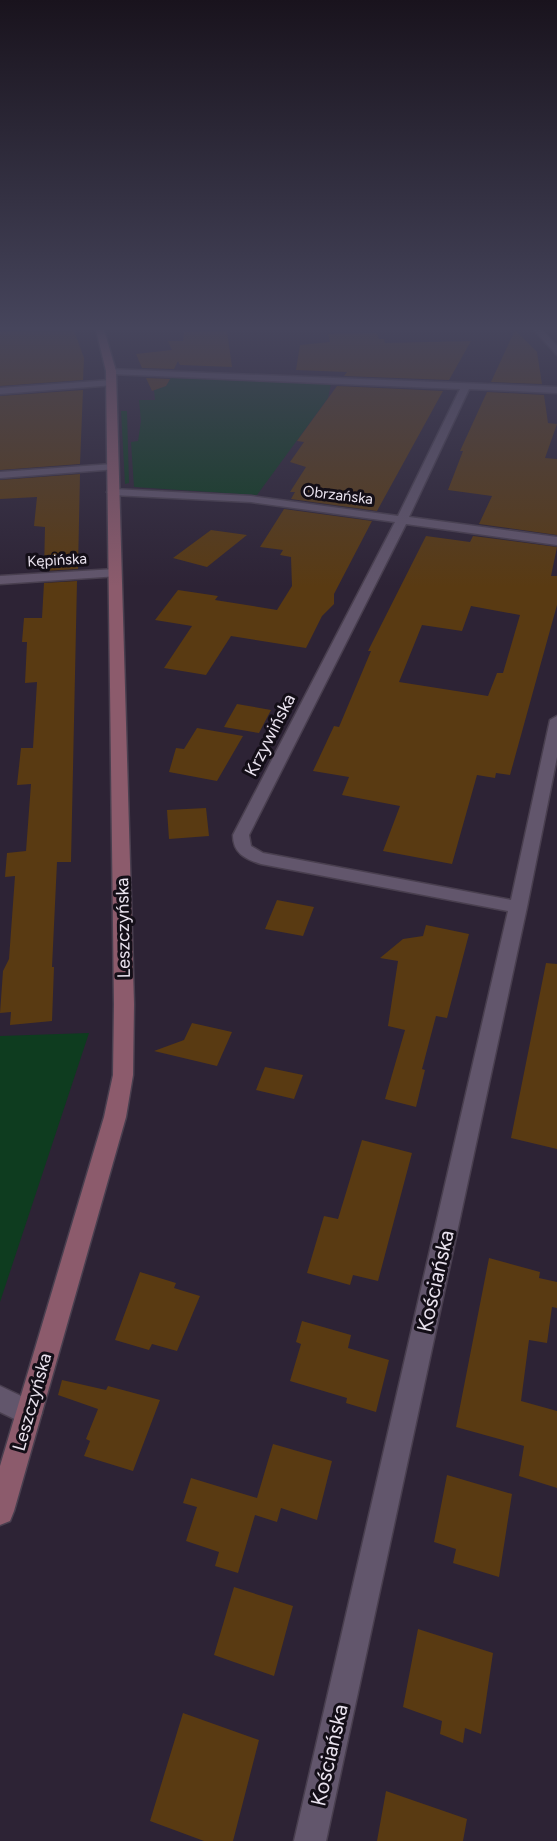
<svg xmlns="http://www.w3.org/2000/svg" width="557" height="1841" viewBox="0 0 557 1841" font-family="Figtree,sans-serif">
	<rect width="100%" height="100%" fill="#2d2335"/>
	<!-- green -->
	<path fill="#0e3c1f" d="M171,378L331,384L328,398L257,495L134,487L131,442L138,441L141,421L139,400H155L154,390L166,386Z
		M121,411H127L129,483L125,484Z
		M89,1033L0,1302V1036Z"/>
	<!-- building -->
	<path fill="#593a12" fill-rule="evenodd" d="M32,330H74L84,358L83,380L0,386V332Z
		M515,330L537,352L542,384L491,382Z
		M227,331L232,367L180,365L178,361L174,369L142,368L136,354L172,350L168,341H183L184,332Z
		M377,333L379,339H384L385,343L471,341L449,380L344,376L347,372L296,370L300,345L330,342L328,334Z
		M146,378L170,379L166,386L152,391Z
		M337,386L443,391L377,511L291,499L295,492H290L306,467L290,462L304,442L297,441Z
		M83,390L80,464L0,470V396Z
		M487,392L544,395L548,423L557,424L545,458L557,459V535L479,524L492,496L448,490L463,451H460Z
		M80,474L78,569L44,571L45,527L34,526L37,497L0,499V480Z
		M284,509L372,521L334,594V604L322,616L306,648L231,636L206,675L164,668L192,626L155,620L178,590L218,596L215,600L277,610L292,586L291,557L280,555L283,550L260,547Z
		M211,530L247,535L207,567L173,558Z
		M426,536L470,542L473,536L557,547L551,576H557V605L510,775L496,773L495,778L477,775L452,864L383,851L400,806L342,795L349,777L313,771L334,726L339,727L371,651H368ZM471,606L520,615L503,673H497L488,696L399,682L422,625L462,631Z
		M77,581L71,862H57L52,967H54L52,1021L10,1025L11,1012L0,1013L3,971L9,959L15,876L5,877L7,853L26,851L31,784L17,785L21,748H33L36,699L37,682L25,683L27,642H22L24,618H42L44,583Z
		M237,704L271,710L259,733L224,727Z
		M197,728L243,736L217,781L169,772L176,748L184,749Z
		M206,808L209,836L169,839L167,810Z
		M277,900L314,907L303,936L265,929Z
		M426,925L469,934L447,1018L436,1016L422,1069L425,1070L416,1107L385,1099L405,1030L388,1026L398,961L380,958L403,939L423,936Z
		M546,963L557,964V1149L511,1138Z
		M192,1023L232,1032L217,1066L154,1051L184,1040Z
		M265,1067L303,1075L294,1099L256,1090Z
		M362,1140L412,1153L378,1281L353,1275L350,1285L307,1273L324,1216L338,1219Z
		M489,1258L540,1272L539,1278L557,1282V1308L552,1307L547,1343L529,1340L521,1401L557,1411V1488L519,1476L524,1446L456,1427Z
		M140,1272L176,1283L174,1288L200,1296L177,1351L152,1344L149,1350L115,1340Z
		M302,1321L351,1335L348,1348L389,1360L376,1412L346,1403L347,1398L290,1381L301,1344L296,1342Z
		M62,1380L106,1390L108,1386L160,1400L133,1471L84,1456L90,1441L86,1439L98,1409L58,1395Z
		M273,1444L332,1461L317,1520L281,1508L277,1522L255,1515L238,1573L215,1566L219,1552L186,1541L197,1507L183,1503L191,1478L257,1498Z
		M447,1475L512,1494L499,1577L453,1563L456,1549L434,1542Z
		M234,1587L293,1606L274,1676L214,1655Z
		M418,1629L493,1653L481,1734L465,1728L463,1743L440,1734L442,1721L403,1707Z
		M183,1713L259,1740L233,1841H204L150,1821Z
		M386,1791L467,1819L463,1841H377Z"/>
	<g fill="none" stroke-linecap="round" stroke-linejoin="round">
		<!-- street casing -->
		<g stroke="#493f4f" stroke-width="3">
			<path id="street" d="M534,330H542L557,346V355Z
				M108,369L557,387V393L469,389L409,517L557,537V545L406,524L249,835L251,846L263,853L511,900L550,720L557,716V757L527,907L326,1841H294L508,911L261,864C245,859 233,853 233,835L395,522L251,502L113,495L107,492L113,489L251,496L398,516L460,389L111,374L108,373Z
				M111,380L114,381V385L0,394V388Z
				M113,464L118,467L117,469L0,478V472Z
				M115,569L119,570V576L0,584V576Z
				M0,1386L38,1404L42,1413L38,1422L29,1426L0,1412Z"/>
		</g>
		<!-- secondary casing -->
		<g stroke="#493f4f" stroke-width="3">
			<path id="secondary" d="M96,330H104L116,371L134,1004L133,1075L126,1117L14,1511L10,1521L0,1525V1466L104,1117L113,1075L114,1004L106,371Z"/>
		</g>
		<!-- street -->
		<use href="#street" fill="#62566c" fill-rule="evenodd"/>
		<!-- secondary -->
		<use href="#secondary" fill="#8c5b6c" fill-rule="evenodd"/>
	</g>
	<!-- sky -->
	<linearGradient id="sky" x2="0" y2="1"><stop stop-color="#19131d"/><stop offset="0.56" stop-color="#46455c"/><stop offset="1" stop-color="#46455c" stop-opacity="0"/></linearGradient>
	<rect width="557" height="587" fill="url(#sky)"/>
	<g text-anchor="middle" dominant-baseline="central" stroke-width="6" stroke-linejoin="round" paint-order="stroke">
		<!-- far-street labels -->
		<g font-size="15" fill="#e9e2ee" stroke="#130e17">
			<text transform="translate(338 495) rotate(7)">Obrzańska</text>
			<text transform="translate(57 560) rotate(-3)">Kępińska</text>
		</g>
		<!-- street labels -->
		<g font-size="18" fill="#e9e2ee" stroke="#130e17">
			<text transform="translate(270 735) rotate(-63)">Krzywińska</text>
			<text transform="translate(123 928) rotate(-91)">Leszczyńska</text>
			<text transform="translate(32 1402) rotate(-74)">Leszczyńska</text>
		</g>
		<!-- near-street labels -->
		<g font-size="21" fill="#e9e2ee" stroke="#130e17">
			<text transform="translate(435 1281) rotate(-77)">Kościańska</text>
			<text transform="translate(329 1755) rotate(-77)">Kościańska</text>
		</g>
	</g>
</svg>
